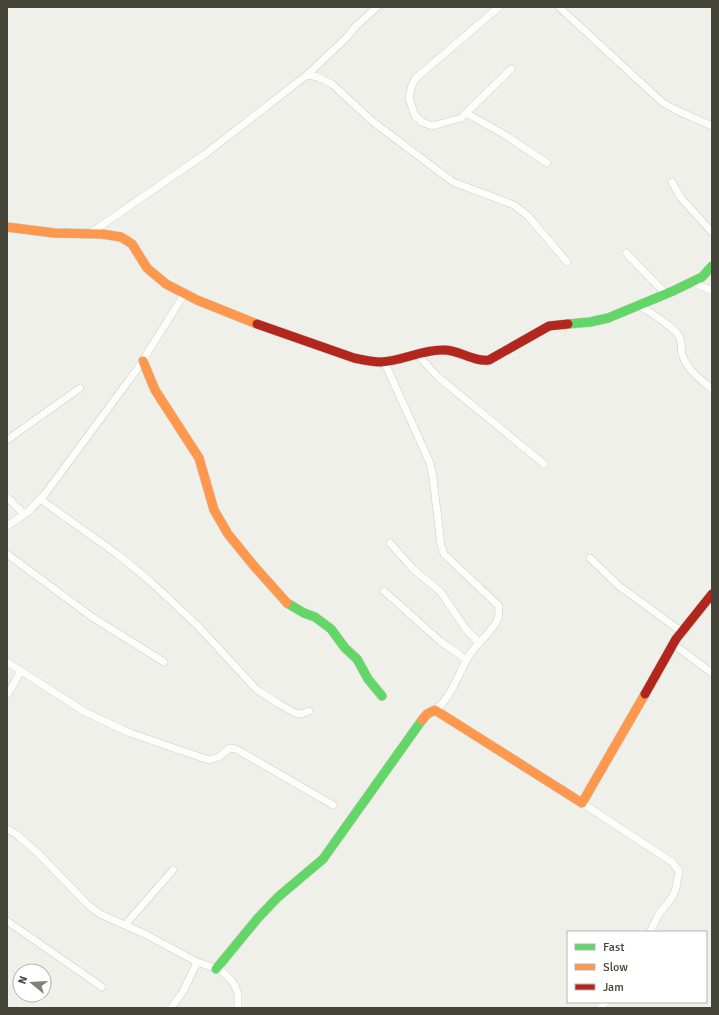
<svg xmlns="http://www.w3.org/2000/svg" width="719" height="1015" viewBox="0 0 719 1015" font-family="Signika,sans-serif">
	<rect width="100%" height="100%" fill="#f0f0ea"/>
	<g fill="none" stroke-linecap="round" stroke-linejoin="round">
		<!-- street casing -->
		<g stroke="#cecdc8" stroke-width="8">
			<path id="street" d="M499,7L416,78L412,85L409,98L415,116L422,122L432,126L461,118L511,69
				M559,7L663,103L676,110L712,126
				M307,75L318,77L332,84L372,121L453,182L514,205L528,216L567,262
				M466,113L505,135L547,163
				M672,182L681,198L712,232
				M89,234L205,154L307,75L346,38L356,26L377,7
				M626,253L666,294
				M693,282L712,291
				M639,305C652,314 669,323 679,336C682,340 681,348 682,354C687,370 700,379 712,389
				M417,354L438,377L544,464
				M384,361L430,463L433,478L441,545L444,554L499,606C499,610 499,617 497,621C492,631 480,641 473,650C458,670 454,696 435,710
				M7,440L80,388
				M7,497L24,514
				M40,499L117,554L150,581L198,626L256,689L279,704L295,713L301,714L309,711
				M7,526L29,511L45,494L138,368L185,293
				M390,543L414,570L440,591L465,628L479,643
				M7,554L92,617L164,662
				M590,558L619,586L682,632
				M384,591L440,641L456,652L466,660
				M673,644L712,673
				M7,662L85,712L130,733L209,760L219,757L230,748L236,749L333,805
				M7,695L21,671
				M582,803L672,862L679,871L676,888L673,896L659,914L650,932
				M7,829L16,834L38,853L87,904L100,914L145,934L197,962L221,970L231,980L235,986L238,994V1008
				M7,921L102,987
				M125,925L173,870
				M171,1008L184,990L197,962
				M600,1008L606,1002"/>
		</g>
		<!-- fast casing -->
		<g stroke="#cecec2" stroke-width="10">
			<path id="fast" d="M568,324L590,322L608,318L673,291L702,277L712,266
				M287,603L304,613L315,617L331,629L345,648L357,659L368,679L382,696
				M216,969L258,918L278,897L323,859L422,720"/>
		</g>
		<!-- slow casing -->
		<g stroke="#cecec2" stroke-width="10">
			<path id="slow" d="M7,227L54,233L102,234L121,237L132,244L147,268L166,284L197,300L257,324
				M143,361L155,390L199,458L214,510L228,534L254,566L287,603
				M422,720L427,714L435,710L582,803L645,694"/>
		</g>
		<!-- jam casing -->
		<g stroke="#cecec2" stroke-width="10">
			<path id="jam" d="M257,324L354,358C363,360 372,362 381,362C402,361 421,350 442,350C459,349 472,362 489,360L549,326L568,324
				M645,694L676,639L712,594"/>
		</g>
		<!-- street -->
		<use href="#street" stroke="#fdfdfc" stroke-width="7"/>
		<!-- fast -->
		<use href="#fast" stroke="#63d668" stroke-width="9"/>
		<!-- slow -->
		<use href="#slow" stroke="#ff974d" stroke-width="9"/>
		<!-- jam -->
		<use href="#jam" stroke="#b3261e" stroke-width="9"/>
	</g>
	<!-- border -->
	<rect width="719" height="1015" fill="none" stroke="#454337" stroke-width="16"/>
	<!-- legend -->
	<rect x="567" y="931" width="140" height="72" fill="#ffffff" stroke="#b5b4af"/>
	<rect x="575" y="944" width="20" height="6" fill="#63d668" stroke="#b5b4af"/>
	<text x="603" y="951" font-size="12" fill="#454337">Fast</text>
	<rect x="575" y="964" width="20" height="6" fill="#ff974d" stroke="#b5b4af"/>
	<text x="603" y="971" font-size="12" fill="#454337">Slow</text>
	<rect x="575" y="984" width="20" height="6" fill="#b3261e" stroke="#b5b4af"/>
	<text x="603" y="991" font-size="12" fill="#454337">Jam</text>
	<!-- north arrow -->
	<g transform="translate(32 983) rotate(288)"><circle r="19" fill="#ffffff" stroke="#b5b4af"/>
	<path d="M0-3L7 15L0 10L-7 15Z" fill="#818076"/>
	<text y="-6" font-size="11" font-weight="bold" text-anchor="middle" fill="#454337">N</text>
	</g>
</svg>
